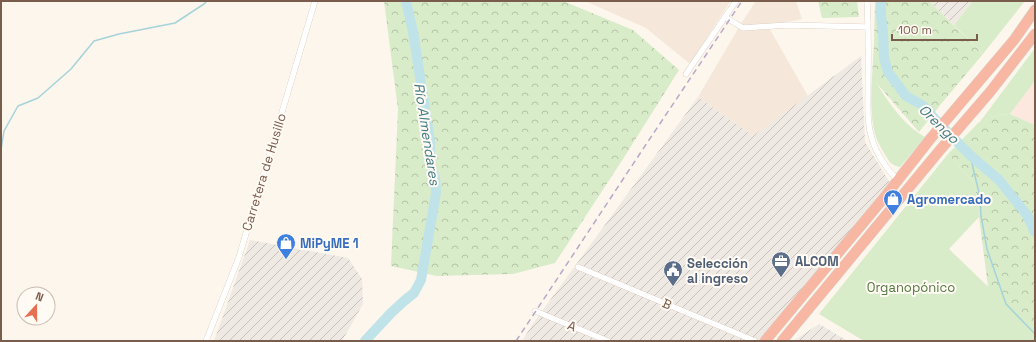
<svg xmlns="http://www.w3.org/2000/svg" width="1036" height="342" viewBox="0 0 1036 342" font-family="'Space Grotesk',sans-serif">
	<defs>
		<pattern id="industrial-furrows" width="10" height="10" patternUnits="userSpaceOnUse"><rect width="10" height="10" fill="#efe9e4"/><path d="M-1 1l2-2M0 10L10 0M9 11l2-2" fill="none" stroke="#c7c0bb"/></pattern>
		<pattern id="forest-crowns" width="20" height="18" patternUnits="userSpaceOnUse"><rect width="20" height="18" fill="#d8ecc9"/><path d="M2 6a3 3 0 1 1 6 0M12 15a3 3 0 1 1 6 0" fill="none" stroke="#b4c2a5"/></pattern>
	</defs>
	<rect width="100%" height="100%" fill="#fdf6ec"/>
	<!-- residential -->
	<path fill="#f5e8da" d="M585,1H729L730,2L690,64L646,28Z
		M756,1H796L802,19L768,26L808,96L753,136L698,97L742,22Z"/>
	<!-- commercial -->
	<path fill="#fde8e0" d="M1035,81V125L1010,114Z"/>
	<!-- industrial -->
	<path fill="url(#industrial-furrows)" d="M929,1H973L954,25Z
		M861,56L865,142L890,183L761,341H522L532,325L698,97L753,136Z
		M250,240L348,258L362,279L363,304L342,341H214Z
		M819,324L848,341H793Z"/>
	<!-- green -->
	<path fill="#d8ecc9" d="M973,1H1025L983,54L954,25Z
		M1035,48V81L1010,114L997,115L979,123Z
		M872,75C884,97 903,125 925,137L900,167C890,165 889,161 884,153C881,148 877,141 875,134C870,115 871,94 872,75Z
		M948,154L973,181L977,197L979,217L949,249L1006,304L1035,334V341H864L819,314Z"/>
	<!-- forest -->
	<path fill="url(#forest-crowns)" d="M384,1H563L633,30L679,70L623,159L555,263L513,274L437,276L391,266L398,109Z
		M818,1H857L859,17L822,18Z
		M875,1H929L983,54L941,104L919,132L872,78L874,42Z
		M1010,114L1035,125V334L988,287L979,217L977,197L973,181L948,154L978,123L997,115Z"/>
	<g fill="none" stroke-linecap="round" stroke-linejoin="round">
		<!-- stream -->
		<path stroke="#a5d3da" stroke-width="1.5" d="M1,150L4,131L18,106L38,98L71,69L94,41L119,34L175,23L204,4L207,1
			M970,155L980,197L981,216L987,249L1006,304L1035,334"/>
		<!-- river -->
		<path stroke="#bfe3e8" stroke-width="10" d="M881,1V16L883,32L884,58L888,72L906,96L922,105L928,110L932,116L970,155L999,180L1027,215L1035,232
			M365,341L391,313L404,301L414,293L421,280L436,193L435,178L430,165V141L413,32L406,1"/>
		<!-- street casing -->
		<g stroke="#d1beb0" stroke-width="6">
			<path id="street" d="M867,1C869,32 868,62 868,93C868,109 867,123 872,139C876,153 887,170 898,180
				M725,17L743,28L788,25L868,27
				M686,74L736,1
				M578,267L755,341
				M535,311L608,341
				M206,341L239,257L315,1"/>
		</g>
		<!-- highway casing -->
		<g stroke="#dad1cd" stroke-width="11">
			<path id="highway" d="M765,341L883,199L931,138L1014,40L1035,10
				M782,341L940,150L990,92L1035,34"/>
		</g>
		<!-- street -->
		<use href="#street" stroke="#fff" stroke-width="5.5"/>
		<!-- highway -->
		<use href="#highway" stroke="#f7b7a3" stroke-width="10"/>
		<!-- rail -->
		<path stroke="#b9a8c9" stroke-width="1.5" stroke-dasharray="6 4" stroke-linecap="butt" d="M516,341L645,146L742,1"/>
	</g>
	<!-- icons -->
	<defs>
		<g id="shop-pin" transform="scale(1)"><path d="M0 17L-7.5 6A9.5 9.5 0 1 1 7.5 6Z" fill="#3f7fe0" stroke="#fffaf3"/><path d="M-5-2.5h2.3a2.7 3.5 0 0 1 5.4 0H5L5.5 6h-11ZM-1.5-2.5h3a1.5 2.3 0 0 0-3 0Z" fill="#fff"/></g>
		<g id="office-pin" transform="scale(1)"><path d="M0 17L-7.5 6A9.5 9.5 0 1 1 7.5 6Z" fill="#5c6f8a" stroke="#fffaf3"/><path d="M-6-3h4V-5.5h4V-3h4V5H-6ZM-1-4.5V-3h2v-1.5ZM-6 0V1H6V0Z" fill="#fff"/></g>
		<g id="civic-pin" transform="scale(1)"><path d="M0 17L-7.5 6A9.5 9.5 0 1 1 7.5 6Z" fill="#5c6f8a" stroke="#fffaf3"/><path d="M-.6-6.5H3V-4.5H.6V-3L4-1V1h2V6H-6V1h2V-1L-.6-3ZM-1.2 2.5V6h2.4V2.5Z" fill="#fff"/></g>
	</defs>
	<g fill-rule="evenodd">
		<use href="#shop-pin" x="893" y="199"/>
		<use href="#shop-pin" x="286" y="243"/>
		<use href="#office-pin" x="781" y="261"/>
		<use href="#civic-pin" x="673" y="270"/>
	</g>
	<g text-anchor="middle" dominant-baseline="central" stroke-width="4" stroke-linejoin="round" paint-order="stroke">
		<!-- street labels -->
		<g font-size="13" fill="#7a5c4d" stroke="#fffaf3">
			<text transform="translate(264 172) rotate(-73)">Carretera de Husillo</text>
			<text transform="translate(667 304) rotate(23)">B</text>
			<text transform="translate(572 326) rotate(22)">A</text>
		</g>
		<!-- shop labels -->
		<g font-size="13" font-weight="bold" fill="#366cbe" stroke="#fffaf3" text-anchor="start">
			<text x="907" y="199">Agromercado</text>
			<text x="300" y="243">MiPyME 1</text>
		</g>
		<!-- service labels -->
		<g font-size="13" font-weight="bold" fill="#4e5e75" stroke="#fffaf3" text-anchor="start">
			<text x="795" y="261">ALCOM</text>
			<text x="687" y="263">Selección<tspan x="687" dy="15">al ingreso</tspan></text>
		</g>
		<!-- park labels -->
		<g font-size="13" fill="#537a41" stroke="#fffaf3">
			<text x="911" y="287">Organopónico</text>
		</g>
		<!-- water labels -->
		<g font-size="14" font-style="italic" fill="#437c86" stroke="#fffaf3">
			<text transform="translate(939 124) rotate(44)">Orengo</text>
			<text transform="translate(427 134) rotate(81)">Río Almendares</text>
		</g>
	</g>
	<!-- border -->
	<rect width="1036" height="342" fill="none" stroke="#7a5c4d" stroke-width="4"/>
	<!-- north arrow -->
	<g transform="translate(36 306) rotate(21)"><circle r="19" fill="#fffaf3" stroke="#cabbb1"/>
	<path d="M0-3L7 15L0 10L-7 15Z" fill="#e76f51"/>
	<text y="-6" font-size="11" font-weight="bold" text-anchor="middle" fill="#7a5c4d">N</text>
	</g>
	<!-- scale -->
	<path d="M892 34v6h85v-6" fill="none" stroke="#7a5c4d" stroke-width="2"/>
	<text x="898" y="34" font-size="12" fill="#7a5c4d" stroke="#fffaf3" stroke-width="3" paint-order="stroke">100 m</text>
</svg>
